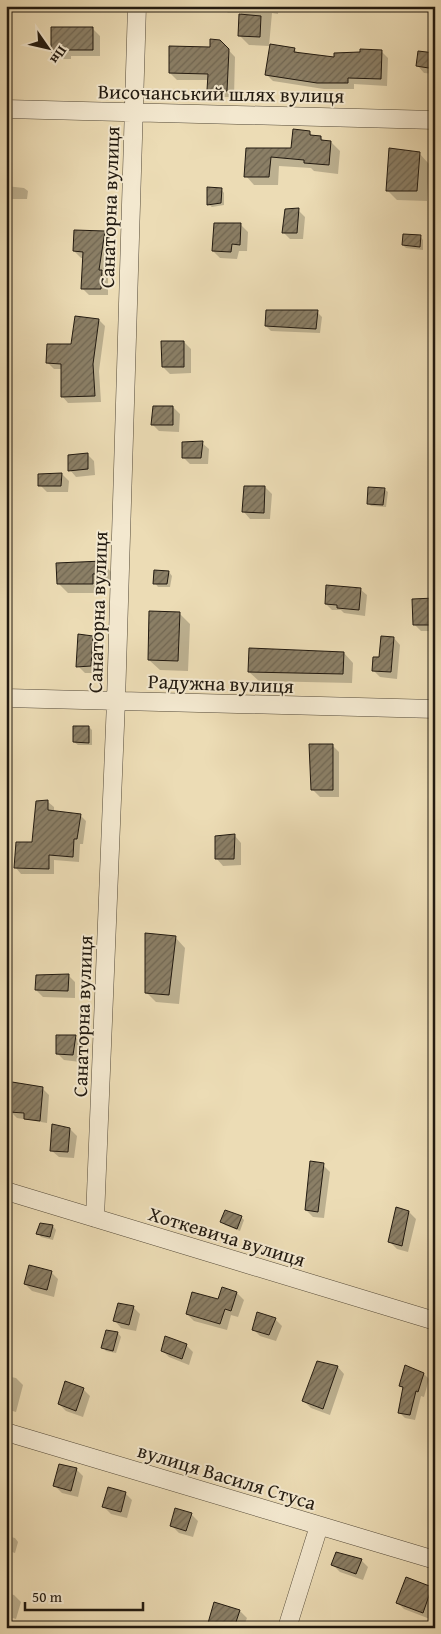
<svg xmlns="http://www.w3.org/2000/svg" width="441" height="1634" viewBox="0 0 441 1634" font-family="'Gentium Book Plus',serif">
	<defs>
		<pattern id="building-hatch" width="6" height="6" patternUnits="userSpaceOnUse" patternTransform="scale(1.25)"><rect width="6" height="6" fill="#8b7f66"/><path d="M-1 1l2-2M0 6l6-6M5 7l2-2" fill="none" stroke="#716753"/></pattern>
	</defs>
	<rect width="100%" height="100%" fill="#ecdcb5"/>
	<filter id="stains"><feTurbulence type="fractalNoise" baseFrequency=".004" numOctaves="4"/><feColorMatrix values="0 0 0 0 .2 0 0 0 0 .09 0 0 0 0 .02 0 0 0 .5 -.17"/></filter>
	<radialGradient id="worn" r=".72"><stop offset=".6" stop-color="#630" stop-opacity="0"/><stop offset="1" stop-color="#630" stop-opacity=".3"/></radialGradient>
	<!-- shadow -->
	<path fill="#0003" d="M221,6H278V14L272,13L269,46L294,49L299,54L335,59L381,51L388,58L387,86L354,84V89H324L273,81L266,74L270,46L249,45L239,35L241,13H228Z
		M93,29L100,36V56H71V59H59L52,52Z
		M220,41L235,57L234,97H216L209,90V80H177L170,73Z
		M435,54V74L424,73L418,66Z
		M309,132L314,137H320L324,141L331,142L340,151L338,174L314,171L311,168L279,166L278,185H254L246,176L247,150L292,149Z
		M419,153L429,164L427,201L397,200L387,190Z
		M6,186L24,188L28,191L27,199H6Z
		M221,189L224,193V205L212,207L208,204Z
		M298,210L305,217L303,239H290L283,232Z
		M241,225L248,232L247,251H239L237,259L220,258L213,251Z
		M104,233L111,240L106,276L108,278V295H89L82,288L84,258H81L74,251Z
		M420,236L423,240V250L406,248L403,245Z
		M317,312L322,317L320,333L271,331L266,326Z
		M99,320L105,326L99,371L101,402L68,403L62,396V369H54L47,362L72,345Z
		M184,342L191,349V373L170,374L163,367Z
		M173,407L180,414L179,432L159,431L152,424Z
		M202,443L209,449L208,464H190L183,457Z
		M87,454L94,461L95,475L76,477L70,470Z
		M62,474L69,481L68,492H47L40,485Z
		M265,487L272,494L270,519H250L244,512Z
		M384,489L388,492L386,507L371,506L368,503Z
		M102,562L112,573L113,583H102L103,593H68L58,583Z
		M169,572L172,576L170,587H158L155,583Z
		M361,590L367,595L365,616L344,613L341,610H332L326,604Z
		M435,600V631H421L414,624Z
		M180,614L190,624L188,671L160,670L149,660Z
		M93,637L99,644L98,673H85L78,666Z
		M394,638L400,645L397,679L380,677L373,670Z
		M344,653L353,663L352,683L259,681L249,672Z
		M89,727L92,730V745H78L74,742Z
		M332,745L339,752V797H320L313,790Z
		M48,802L54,807V812L80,815L86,821L83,844H80L79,862L54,860V874H21L16,868L33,843Z
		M235,836L241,843V865L223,866L217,859Z
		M175,937L185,948L179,1004L156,1002L146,992Z
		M68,975L75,982V998L43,997L36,990Z
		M75,1037L82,1043L80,1062L64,1060L57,1053Z
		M42,1088L49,1095L47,1123L17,1118L10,1111Z
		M70,1129L77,1136L74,1158L59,1157L52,1151Z
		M323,1165L330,1172L324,1218L313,1217L306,1210Z
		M397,1209L409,1212L416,1219L408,1252L397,1249L390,1242Z
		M241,1217L244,1220L240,1231L225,1225L222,1221Z
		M53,1226L56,1230L53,1240L41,1237L38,1233Z
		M51,1272L58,1279L54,1297L32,1291L25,1284Z
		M237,1293L244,1300L238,1317L231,1315L227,1330L194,1321L187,1314Z
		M133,1307L140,1314L136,1331L121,1328L115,1321Z
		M275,1319L282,1326L276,1341L260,1336L253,1329Z
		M107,1331L118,1333L121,1337L116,1353L106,1351L103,1347Z
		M186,1345L193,1352L189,1365L169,1357L162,1350Z
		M338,1367L344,1374L330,1415L311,1408L304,1401Z
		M424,1374L429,1379L424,1397L421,1396L415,1420L405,1418L399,1412L404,1389L400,1386Z
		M6,1376L16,1378L23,1385L16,1412L6,1409Z
		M66,1382L84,1390L90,1396L83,1417L66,1411L59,1404Z
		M76,1469L83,1476L78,1497L62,1493L55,1486Z
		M125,1493L132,1500L127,1518L111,1514L104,1507Z
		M191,1514L198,1521L193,1537L179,1533L172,1526Z
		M6,1536L15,1538L18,1542L15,1553L6,1550Z
		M361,1560L368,1567L363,1580L340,1572L333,1565Z
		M407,1579L432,1588L435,1591V1606L430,1619L404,1609L397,1602Z
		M6,1593L14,1595L21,1602L16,1619L6,1616Z
		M215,1604L240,1611L247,1618L243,1628H215L209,1622Z
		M24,1622L46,1628H23Z"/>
	<!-- building -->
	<path fill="url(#building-hatch)" stroke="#221a10" d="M239,14L261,16L260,37L238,36Z
		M51,27H93V50H65L64,53L51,52Z
		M210,39L220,40L229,49L227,91L207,90L208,74L169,73V46L210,47Z
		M270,44L295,48L294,52L334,57V53L360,52V49L382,50L381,79L348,78V83H317L265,75Z
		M418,51L435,53V69L416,66Z
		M293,129L310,131V135L321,136V140L331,141L329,165L304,163V160L271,157L269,177H244L246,148H291Z
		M389,148L420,152L417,191H386Z
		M207,187L222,188L221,203L207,205Z
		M299,208L297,233H282L285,209Z
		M214,223H241L240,245L232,244L231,252L212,251Z
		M74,230L105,231L99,270H102L101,289H81L83,252L73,251Z
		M403,234L421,235L420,247L402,245Z
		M266,310H318L316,329L265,326Z
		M75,316L99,319L93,364L95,396L61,397V364L46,363L47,344H71Z
		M161,341H184V367H162Z
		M153,406H173V425H151Z
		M203,441L201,458H182V442Z
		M88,453V469L68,471V455Z
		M62,473L61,486H38V474Z
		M244,486H265L264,513L242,512Z
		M368,487L385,488L383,505L367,504Z
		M103,561V573L93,574V584H57L56,563Z
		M154,570L169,571L167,584H153Z
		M326,585L361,588L359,610L337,608V605L325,604Z
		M435,598V625H413L412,599Z
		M149,611L180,612L178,661L148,660Z
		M78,634L93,636L91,666L76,667Z
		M381,636L394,637L391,672L372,671L373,657H379Z
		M249,648L344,652L343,674L248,672Z
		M73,726H89V743L73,742Z
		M309,744H333V790H311Z
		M48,800V810L81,814L77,839H74L73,857L49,855V869L14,868L16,842H32L36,801Z
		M235,834L234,859H215V836Z
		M145,933L176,936L169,995L145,993Z
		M69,974L68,991L35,990L36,975Z
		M56,1035H76L73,1055L56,1054Z
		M12,1082L43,1087L40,1121L24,1119V1113L9,1112Z
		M52,1124L70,1128L68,1152L50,1151Z
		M310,1161L324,1163L318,1212L305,1210Z
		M396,1207L409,1211L402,1246L388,1242Z
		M225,1210L242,1216L237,1229L220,1222Z
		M40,1223L53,1225L50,1237L36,1234Z
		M29,1265L52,1271L47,1290L24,1284Z
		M222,1287L237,1292L231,1311L225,1309L220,1324L186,1314L192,1292L218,1299Z
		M118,1303L134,1306L129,1325L113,1321Z
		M257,1312L276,1318L269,1335L252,1330Z
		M106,1330L118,1332L113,1351L101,1348Z
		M165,1336L187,1344L182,1359L161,1351Z
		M317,1361L338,1366L323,1409L302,1401Z
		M405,1365L424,1373L418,1392L416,1391L410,1415L398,1413L403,1387L399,1386Z
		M65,1381L84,1388L76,1411L58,1404Z
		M59,1464L77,1468L71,1491L53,1486Z
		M108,1487L126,1492L121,1512L102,1507Z
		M175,1508L192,1513L186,1531L170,1526Z
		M336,1552L362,1559L356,1574L331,1565Z
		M406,1577L432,1587L423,1613L396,1603Z
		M214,1602L240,1610L234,1628H225L208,1623Z"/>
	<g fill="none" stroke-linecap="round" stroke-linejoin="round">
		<!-- minor casing -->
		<g stroke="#544a39" stroke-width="19">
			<path id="minor" d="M6,109L435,120
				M6,698L435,709
				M6,1191L435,1321
				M95,1218L116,701L137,6
				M6,1432L435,1560
				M287,1628L319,1526"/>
		</g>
		<!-- minor -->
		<use href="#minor" stroke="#f3e8cf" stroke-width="18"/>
	</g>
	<g text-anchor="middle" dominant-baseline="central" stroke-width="4" stroke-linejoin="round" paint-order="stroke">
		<!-- street labels -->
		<g font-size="20" fill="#221a10" stroke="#f3e8cf">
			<text transform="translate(221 93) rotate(1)">Височанський шлях вулиця</text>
			<text transform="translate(109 207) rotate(-88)">Санаторна вулиця</text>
			<text transform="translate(97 612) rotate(-88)">Санаторна вулиця</text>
			<text transform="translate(221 683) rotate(2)">Радужна вулиця</text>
			<text transform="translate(82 1016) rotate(-88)">Санаторна вулиця</text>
			<text transform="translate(227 1236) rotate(17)">Хоткевича вулиця</text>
			<text transform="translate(227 1476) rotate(17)">вулиця Василя Стуса</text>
		</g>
	</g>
	<!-- margin -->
	<rect width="441" height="1634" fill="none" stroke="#ecdcb5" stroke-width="25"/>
	<rect x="8" y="8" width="426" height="1619" fill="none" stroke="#221a10" stroke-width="2.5"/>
	<rect x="12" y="12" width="416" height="1609" fill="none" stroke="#221a10"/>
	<!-- north arrow -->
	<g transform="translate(48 48) rotate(124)" stroke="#f3e8cf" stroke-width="4" paint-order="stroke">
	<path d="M0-4L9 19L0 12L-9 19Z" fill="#221a10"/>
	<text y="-8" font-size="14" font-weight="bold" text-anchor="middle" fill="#221a10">Пн</text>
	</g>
	<!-- scale -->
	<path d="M25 1602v8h118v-8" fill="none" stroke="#221a10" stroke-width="2.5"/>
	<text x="32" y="1602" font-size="15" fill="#221a10" stroke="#f3e8cf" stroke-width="4" paint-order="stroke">50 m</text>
	<rect width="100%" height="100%" filter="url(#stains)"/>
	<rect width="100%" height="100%" fill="url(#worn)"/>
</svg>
